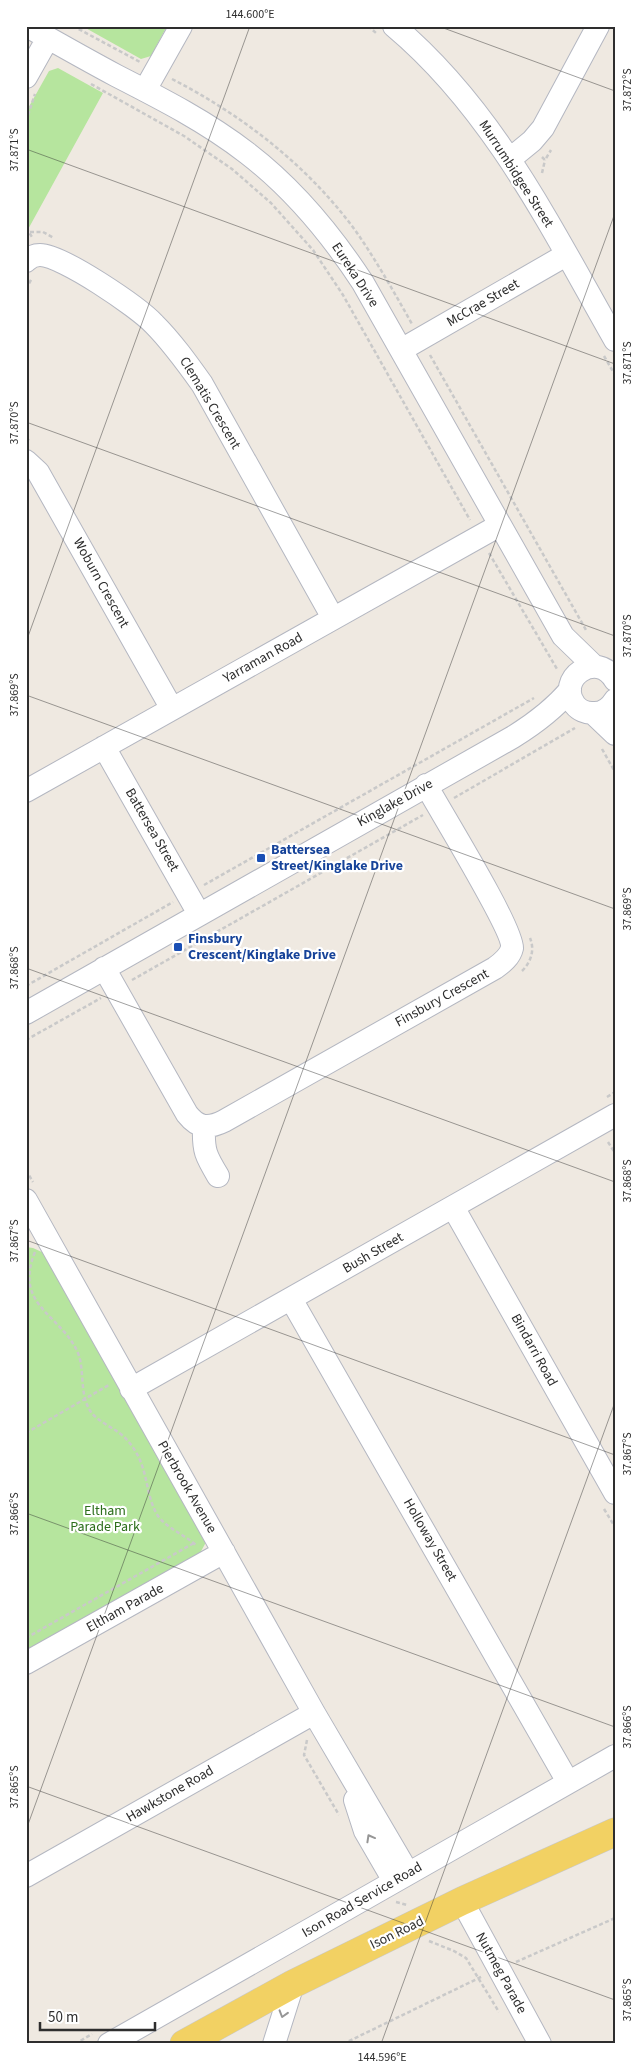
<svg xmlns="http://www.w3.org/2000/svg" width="641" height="2070" viewBox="0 0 641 2070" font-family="'Source Sans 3',sans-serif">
	<rect width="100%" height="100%" fill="#efe9e1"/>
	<!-- park -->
	<path fill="#b6e59e" d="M82,26H167L151,56L141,59Z
		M58,68L103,93L26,233V112L49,71Z
		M26,1247L33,1248L44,1253L205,1538V1544L199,1555L26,1654Z"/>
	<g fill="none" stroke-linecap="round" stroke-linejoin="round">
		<!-- minor casing -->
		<g stroke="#b4b7c1" stroke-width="24">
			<path id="minor" d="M27,26C57,43 87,60 117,76C162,99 207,122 247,153C294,189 331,234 363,283L563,636L594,666
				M394,26C494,110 551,228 615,340
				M26,77L48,38
				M145,90L181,26
				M510,159L532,141L543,128L598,26
				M26,261C30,257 34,255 40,255C62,255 138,307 154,324C172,342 187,363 202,384L333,618
				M401,350L566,255
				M26,461L38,472L172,709
				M615,680C597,649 555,679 575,705C579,710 586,713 592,713C602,714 610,708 615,700
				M594,714L615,734
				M104,747L199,914
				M26,791L500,525
				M104,968L187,1114C198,1128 208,1129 224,1121L495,968C502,963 510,957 512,948C514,930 439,809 426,785
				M26,1013L513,737C534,724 554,709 570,690
				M204,1127C203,1151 206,1156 218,1176
				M26,1200L314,1713L408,1873
				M453,1207L615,1493
				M291,1299L568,1782
				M131,1389L615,1115
				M26,1663L224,1552
				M355,1800L365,1831L394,1881
				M26,1876L314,1713
				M462,1901L540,2044
				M109,2044L615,1756
				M274,2044L293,1984"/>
		</g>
		<!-- major casing -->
		<g stroke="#c9c9c9" stroke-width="29">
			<path id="major" d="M184,2044L293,1984L462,1901L615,1832"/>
		</g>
		<!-- path -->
		<path stroke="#c9c9c9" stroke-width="2.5" stroke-dasharray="4 2.5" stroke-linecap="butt" d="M73,26L140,62
			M368,26L376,33
			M172,79C242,115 307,165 355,230C376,260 394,292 412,324
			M91,84L184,136L232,169L271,203L313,250L343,295L470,520
			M26,121L35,94
			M542,157L545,160L551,150
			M542,173L545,160
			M26,228L32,237
			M30,232H43L54,238
			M26,289L32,278
			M430,355L586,630
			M604,356L615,375
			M26,438L31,442
			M489,553L557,669
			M602,749L615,772
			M454,798L575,728
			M204,885L534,698
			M522,971C531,962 535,950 530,938
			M132,980L423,815
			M26,986L173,902
			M26,1040L101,998
			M607,1097L615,1092
			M608,1142L615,1153
			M26,1170L33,1182
			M35,1252C13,1306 61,1314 78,1353C85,1371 79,1395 91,1412C97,1420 109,1426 118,1432C127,1438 135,1449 139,1458C148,1477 147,1499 158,1516C169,1530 184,1534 197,1546
			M26,1433L109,1385
			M604,1509L615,1527
			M26,1638L194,1543
			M307,1740L304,1755L339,1815
			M396,1902L407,1905
			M429,1941L454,1951L466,1958L499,2012
			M516,1962L615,1918
			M75,2044L92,2034
			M343,2044L483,1976"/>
		<!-- minor -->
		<use href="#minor" stroke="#fff" stroke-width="22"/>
		<!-- major -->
		<use href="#major" stroke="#f2d163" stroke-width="28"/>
	</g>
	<!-- one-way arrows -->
	<defs><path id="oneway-chevron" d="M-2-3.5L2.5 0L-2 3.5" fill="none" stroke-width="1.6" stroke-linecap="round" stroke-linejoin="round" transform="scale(1.25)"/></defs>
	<g stroke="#969696">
		<use href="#oneway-chevron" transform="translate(370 1838) rotate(-119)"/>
		<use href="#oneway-chevron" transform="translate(283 2014) rotate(107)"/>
	</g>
	<!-- ticks -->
	<path fill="none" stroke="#2e2e2e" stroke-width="1" stroke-opacity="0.45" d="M438,26L615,91M26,149L615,364M26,422L615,636M26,642L250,26M26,695L615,909M26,968L615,1182M26,1240L615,1455M26,1513L615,1727M26,1786L615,2000M26,1830L615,213M381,2044L615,1402"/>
	<!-- markers -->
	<g fill="#1a4fb4" stroke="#fff" stroke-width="2">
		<rect x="256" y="853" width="10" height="10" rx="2.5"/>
		<rect x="173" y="942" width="10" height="10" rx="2.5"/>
	</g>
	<g text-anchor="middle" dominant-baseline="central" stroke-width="4.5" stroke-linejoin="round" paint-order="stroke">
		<!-- street labels -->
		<g font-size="14" fill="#2e2e2e" stroke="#fff">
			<text transform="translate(516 174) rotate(57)">Murrumbidgee Street</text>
			<text transform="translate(355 275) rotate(57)">Eureka Drive</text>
			<text transform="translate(483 303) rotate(-30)">McCrae Street</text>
			<text transform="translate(210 403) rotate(59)">Clematis Crescent</text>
			<text transform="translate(101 583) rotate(61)">Woburn Crescent</text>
			<text transform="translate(263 658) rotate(-29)">Yarraman Road</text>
			<text transform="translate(395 803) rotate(-29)">Kinglake Drive</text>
			<text transform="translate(152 830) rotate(60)">Battersea Street</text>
			<text transform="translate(442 998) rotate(-29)">Finsbury Crescent</text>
			<text transform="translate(373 1253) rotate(-30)">Bush Street</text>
			<text transform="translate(534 1350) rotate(61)">Bindarri Road</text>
			<text transform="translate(187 1487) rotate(60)">Pierbrook Avenue</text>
			<text transform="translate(430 1540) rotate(60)">Holloway Street</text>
			<text transform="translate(125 1608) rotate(-29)">Eltham Parade</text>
			<text transform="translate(170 1794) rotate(-30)">Hawkstone Road</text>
			<text transform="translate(362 1900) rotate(-30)">Ison Road Service Road</text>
			<text transform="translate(397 1933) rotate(-26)">Ison Road</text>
			<text transform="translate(501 1973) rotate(61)">Nutmeg Parade</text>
		</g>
		<!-- transit labels -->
		<g font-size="14" font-weight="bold" fill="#164399" stroke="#fff" text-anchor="start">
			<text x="271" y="850">Battersea<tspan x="271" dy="16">Street/Kinglake Drive</tspan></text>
			<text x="188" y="939">Finsbury<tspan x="188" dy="16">Crescent/Kinglake Drive</tspan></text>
		</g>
		<!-- park labels -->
		<g font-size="14" fill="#2c6e1b" stroke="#fff">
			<text x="105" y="1511">Eltham<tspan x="105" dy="16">Parade Park</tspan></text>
		</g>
	</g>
	<!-- border -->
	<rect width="641" height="2070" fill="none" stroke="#ffffff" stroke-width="55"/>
	<!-- scale -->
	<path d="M40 2022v8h115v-8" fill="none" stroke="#2e2e2e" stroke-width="2.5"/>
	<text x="48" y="2022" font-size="15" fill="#2e2e2e" stroke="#ffffff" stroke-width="4" paint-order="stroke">50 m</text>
	<rect x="28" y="28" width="586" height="2014" fill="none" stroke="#2e2e2e" stroke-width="2"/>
	<g font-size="12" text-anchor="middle" fill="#2e2e2e">
		<text x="250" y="18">144.600°E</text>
		<text transform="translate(627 90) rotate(-90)" y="4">37.872°S</text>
		<text transform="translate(14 150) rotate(-90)" y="4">37.871°S</text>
		<text transform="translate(627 363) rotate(-90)" y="4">37.871°S</text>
		<text transform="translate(14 423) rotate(-90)" y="4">37.870°S</text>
		<text transform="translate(627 636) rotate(-90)" y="4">37.870°S</text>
		<text transform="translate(14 695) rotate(-90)" y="4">37.869°S</text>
		<text transform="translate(627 909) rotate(-90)" y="4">37.869°S</text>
		<text transform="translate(14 968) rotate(-90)" y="4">37.868°S</text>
		<text transform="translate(627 1181) rotate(-90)" y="4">37.868°S</text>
		<text transform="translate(14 1241) rotate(-90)" y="4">37.867°S</text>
		<text transform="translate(627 1454) rotate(-90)" y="4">37.867°S</text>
		<text transform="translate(14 1514) rotate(-90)" y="4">37.866°S</text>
		<text transform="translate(627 1727) rotate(-90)" y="4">37.866°S</text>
		<text transform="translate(14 1787) rotate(-90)" y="4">37.865°S</text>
		<text transform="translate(627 2000) rotate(-90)" y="4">37.865°S</text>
		<text x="382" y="2061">144.596°E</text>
	</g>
</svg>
